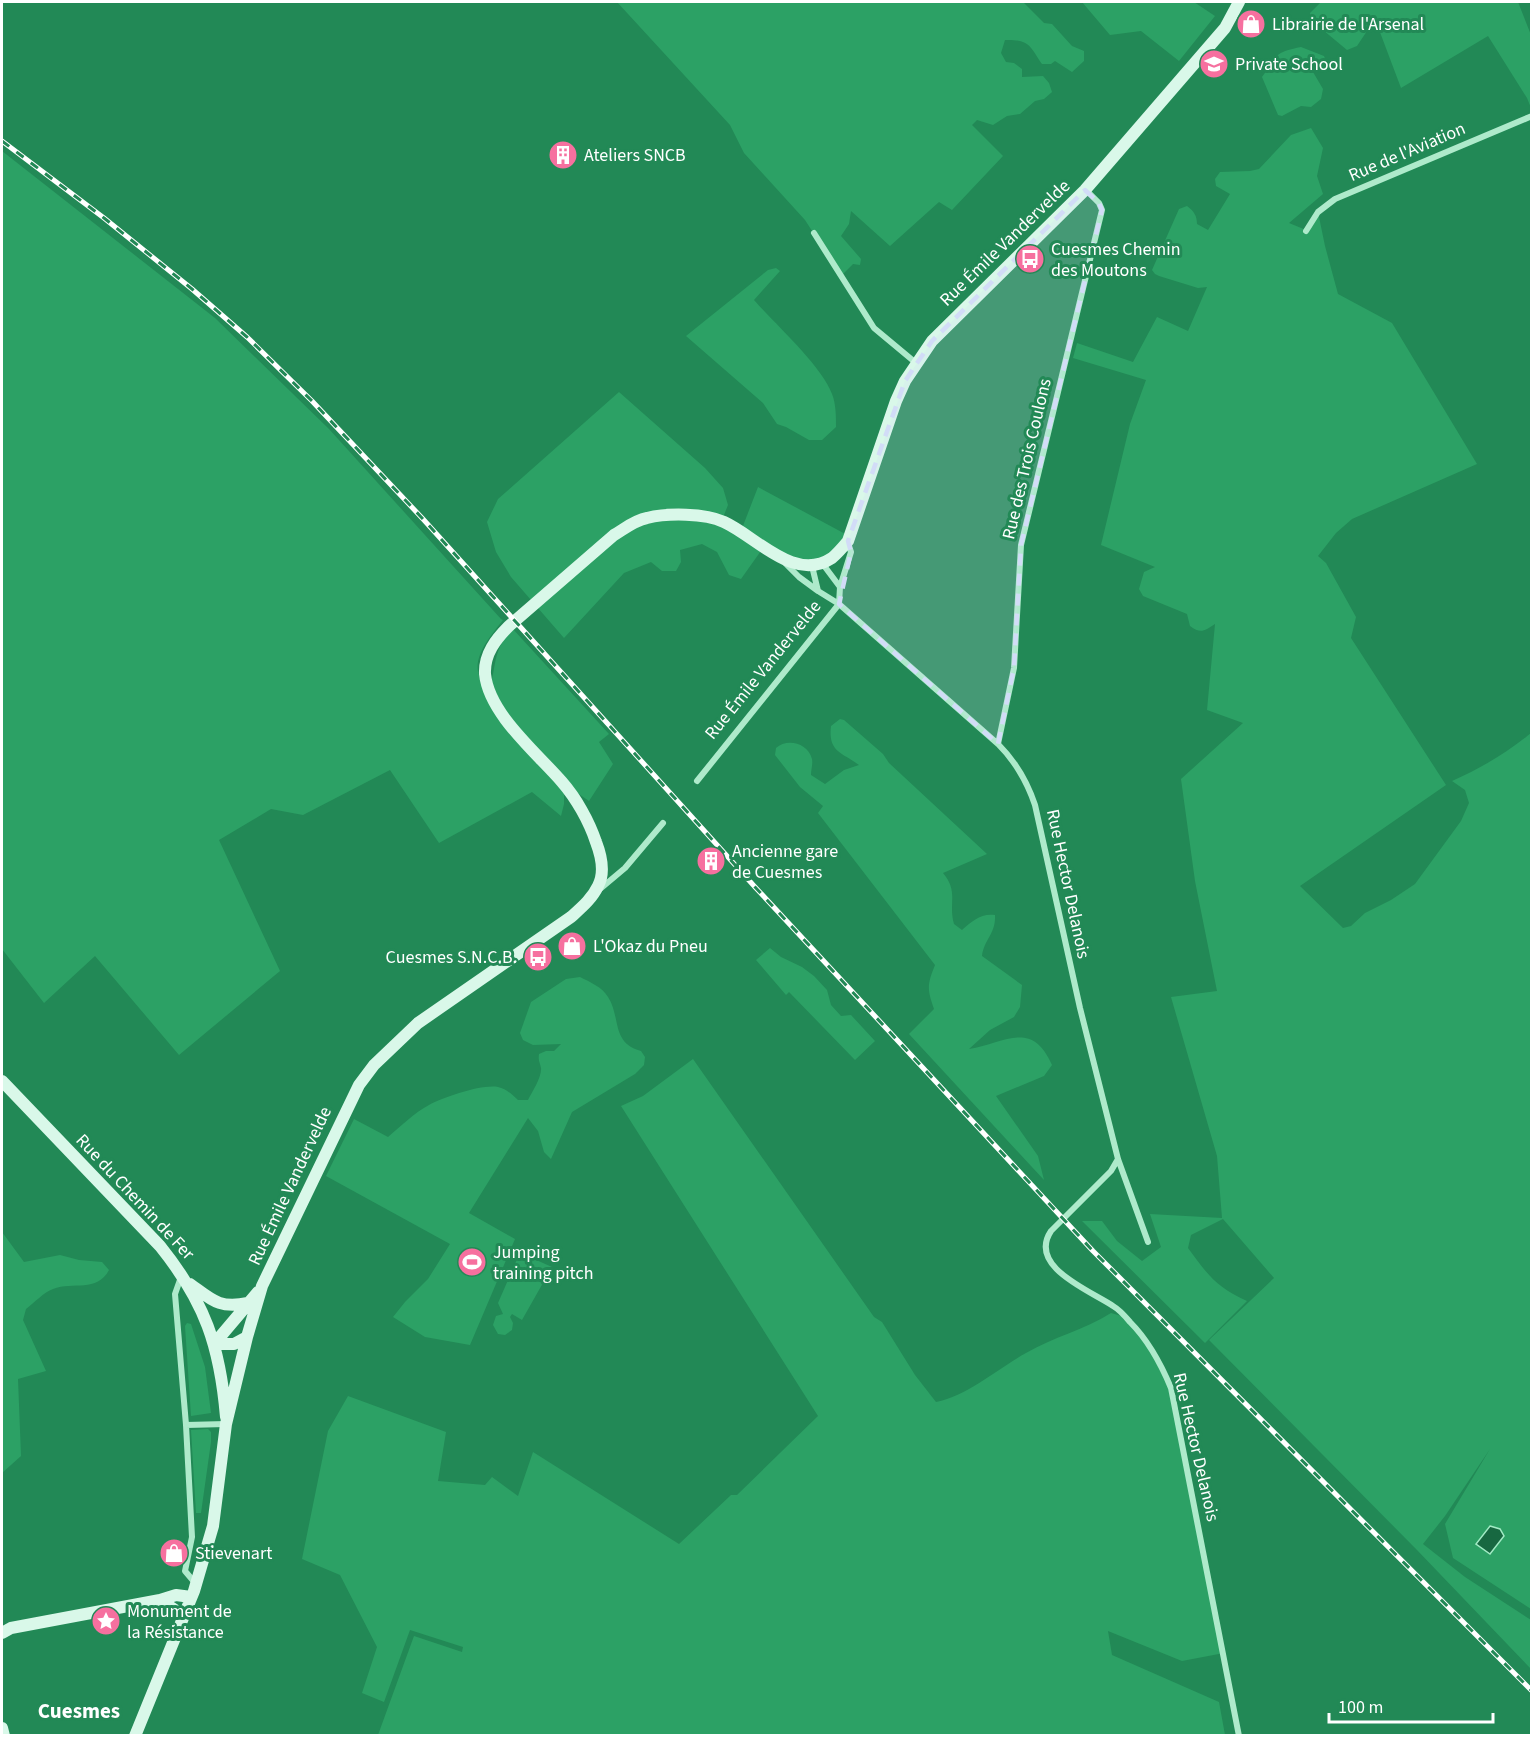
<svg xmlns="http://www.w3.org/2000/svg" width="1533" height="1737" viewBox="0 0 1533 1737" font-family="'Source Sans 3',sans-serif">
	<rect width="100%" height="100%" fill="#228956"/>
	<!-- green -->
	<path fill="#2ca165" d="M617,2H1023L1044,23L1052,24L1072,46L1084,51V61L1072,72L1055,61L1051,64H1042C1030,47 1030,39 1005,40L1001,53L1006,62L1014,63L1022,69V77L1043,76L1049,83L1052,92L1044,99L1035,101L1020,114L1007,116L993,125L977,120L972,125L1003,156L952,210L939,202L890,246L851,211L849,224L841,236L861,259L860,265L853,264L841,276L805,220L744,153L730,125Z
		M1082,2H1194L1215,16L1179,61L1141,31L1110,35Z
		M1321,2H1518L1531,35V108L1527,98L1488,36L1401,88L1375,19L1357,46L1347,50L1311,20L1310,13Z
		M1301,47L1324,56L1326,61L1313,72L1323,89L1321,99L1311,107L1301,106L1282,116L1278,115L1262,77C1279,55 1272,53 1301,47Z
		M1311,128L1323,148L1317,176L1323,194L1289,223L1306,230L1318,212L1325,246L1338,294L1392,323L1477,464L1352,519L1336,533L1318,556L1326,563L1356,617L1351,638L1446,785L1300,886L1343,928L1351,926L1365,913L1391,900L1415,884L1461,821L1469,803L1465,790L1452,781C1481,768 1507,753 1531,733V1609L1453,1558L1445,1524L1490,1449L1445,1516L1423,1544L1465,1577L1531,1620V1669L1417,1550L1209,1340L1274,1278L1223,1219L1191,1235L1188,1248C1207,1274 1216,1287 1247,1301L1205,1343L1082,1221H1102L1117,1241L1142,1261L1161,1247L1150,1214L1222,1218L1217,1156L1171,997L1217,991L1195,881L1181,779L1243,723L1207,710L1215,624C1204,631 1201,634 1190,626L1187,614L1143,596L1139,589L1144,572L1155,567L1101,545L1130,424L1146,380L1073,358L1077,343L1133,362L1157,317L1188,331L1207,287L1198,288L1159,276L1155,274L1152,270L1179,209L1187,206C1194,211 1197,216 1197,224L1208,230L1230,194L1216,186L1215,179L1220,172L1250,171L1259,169L1291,135Z
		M2,151L215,318L329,429L501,619L503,620C493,633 472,656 479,675C480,680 486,686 489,691C497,665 492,652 512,628L609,734L599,742L613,764L589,801L564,784V804L561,816L532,792L439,843L390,770L303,815L271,809L219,840L280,971L179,1055L95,956L44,1003L2,949Z
		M776,268L780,271L754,300C775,324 822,366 832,394C836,404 836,416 836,427L822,440H809L786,427L777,424L763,403L686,336L768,270Z
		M619,392L705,468L723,488L728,505L722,520L741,531L758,487L849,536L848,541L812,566L763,548L741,579L729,575L717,552L702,544L680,550L681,562L676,571H662L651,562L624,573L564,638L511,577L496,552L487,522L498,499Z
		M840,719L844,720L883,754L889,763L987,854L943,873C959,892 948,903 954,924L962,930C972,921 981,913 995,915C996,934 984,939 982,956L1022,985L1020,1007L1014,1017L990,1030L969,1049C1005,1043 1032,1019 1052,1065L1044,1076L996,1096L1038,1156L1044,1180L909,1034L934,1009C927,989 927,985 935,965L818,813L823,806L800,787L775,755L776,748C787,738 808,743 812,759C813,764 811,770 811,775L825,784L844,770L859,765C841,752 828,752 831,726Z
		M770,948L781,957L802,967L814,976L827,990L831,1005L841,1016L851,1015L875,1041L855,1060L789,992L786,995L756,960Z
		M580,977C590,982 602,987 608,997C621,1017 611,1043 641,1051L645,1057L644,1065L635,1074L572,1112L551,1159L544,1152L538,1131L528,1118L469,1213L515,1239L470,1345L425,1337L393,1317L405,1302L428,1279L450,1244L326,1176L354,1119L388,1137C401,1126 414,1113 429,1105C444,1097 482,1084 498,1087C506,1089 512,1094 518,1100H528C532,1092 542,1077 541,1068C540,1062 538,1061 539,1054L546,1051H554L561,1044L533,1045L523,1040L520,1033L531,1002L566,979Z
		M693,1059L874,1317L882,1322L915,1375L936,1402C969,1395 997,1369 1026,1353C1053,1337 1084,1330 1111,1313L1125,1317L1149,1343L1171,1388L1224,1653L1182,1661L1108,1631L1112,1655L1219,1702L1225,1735H378L414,1636L462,1652L463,1647L410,1630L384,1702L362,1693L377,1647L340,1575L302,1559L328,1431L348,1396L446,1432L438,1481L485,1485L492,1477L518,1496L533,1452L679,1544L731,1495H737L818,1416L621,1106L643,1096Z
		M2,1232L24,1262L60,1255L79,1260L102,1262L109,1270C97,1293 73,1281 53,1289C44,1292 34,1303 26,1309L23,1320L46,1371L18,1379L21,1456L2,1473Z
		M525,1255L552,1267L522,1320L512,1314L510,1317L513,1323L512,1330L505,1335L498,1334L493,1325L496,1316L503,1314L498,1303L518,1257Z
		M187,1323L191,1324L205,1367L211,1413L191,1416L185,1326Z
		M208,1429L211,1432V1442L201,1513H196L191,1430Z"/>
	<!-- water -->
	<path fill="#176841" stroke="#a2ebc5" stroke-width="1.5" d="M1490,1526L1500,1529L1504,1536L1490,1554L1476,1544Z"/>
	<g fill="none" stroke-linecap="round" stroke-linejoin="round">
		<!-- street -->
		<path stroke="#aeeacb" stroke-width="6" d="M1306,231L1318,212L1335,199L1532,116
			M814,233L874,328L916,363
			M822,563L840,587
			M786,564L799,577L818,591
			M812,566L818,591L839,604L998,744C1016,762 1027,781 1035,805L1080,1008L1118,1159L1148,1242
			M998,744L1014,668L1021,545L1102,210L1099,203L1086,190
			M697,781L839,604L840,587L851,552L848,543
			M600,889L625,868L663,823
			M1118,1159L1111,1171L1051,1231C1027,1267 1091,1291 1113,1306C1120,1310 1125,1316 1130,1322C1149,1341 1161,1364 1171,1388L1239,1736
			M181,1277L175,1294L186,1425L192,1537L185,1571L196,1584
			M186,1425L226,1424"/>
		<!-- secondary -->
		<path stroke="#d9f8e9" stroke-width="12" d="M2,1081L160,1246C205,1302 220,1346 226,1417
			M190,1284C212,1300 219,1309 248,1303
			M214,1344L258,1292
			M214,1344H234L247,1337
			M160,1600L184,1616
			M2,1633L11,1628L160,1600L176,1595L191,1597
			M2,1728L4,1736
			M135,1736L194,1591L213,1526L226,1424L247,1337L262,1286L359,1085L374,1065L418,1023L571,917C581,908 592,899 598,886C605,873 601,855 596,842C589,821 576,798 562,782C537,753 489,714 485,674C484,654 496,639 509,626L614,535C624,529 635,520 647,518C667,513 705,513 724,522C757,537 794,583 832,558C838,553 843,547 848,541L896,401L905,381L932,341L1085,190L1225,28L1239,2"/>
		<!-- rail casing -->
		<g stroke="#fff" stroke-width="5">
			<path id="rail" d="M2,141L104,218L192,289L247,337L312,401L423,519L755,887L1093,1251L1532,1691"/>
		</g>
		<!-- rail -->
		<use href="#rail" stroke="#228956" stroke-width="3" stroke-dasharray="9" stroke-linecap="butt"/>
	</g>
	<!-- marked area -->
	<path fill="#d2dcf7" fill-opacity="0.2" stroke="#d2dcf7" stroke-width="4.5" stroke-dasharray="12 8" stroke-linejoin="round" d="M1085,190L1099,203L1102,210L1021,545L1014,668L998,744L839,604L851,552L848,541L905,381L932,341Z"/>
	<!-- icons -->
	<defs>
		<g id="shop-disc" transform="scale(1.5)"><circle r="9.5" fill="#f6709f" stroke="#228956"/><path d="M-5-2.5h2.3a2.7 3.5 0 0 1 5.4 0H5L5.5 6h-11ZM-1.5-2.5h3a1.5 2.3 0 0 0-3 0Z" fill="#fff"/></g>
		<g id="school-disc" transform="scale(1.5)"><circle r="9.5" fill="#f6709f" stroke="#228956"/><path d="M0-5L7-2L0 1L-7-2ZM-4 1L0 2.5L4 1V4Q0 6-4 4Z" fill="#fff"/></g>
		<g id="building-disc" transform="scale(1.5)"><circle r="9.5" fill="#f6709f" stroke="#228956"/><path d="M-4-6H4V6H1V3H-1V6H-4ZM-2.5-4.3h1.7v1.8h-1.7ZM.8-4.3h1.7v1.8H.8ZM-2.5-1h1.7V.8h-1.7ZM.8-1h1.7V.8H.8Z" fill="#fff"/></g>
		<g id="bus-disc" transform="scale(1.5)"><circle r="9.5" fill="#f6709f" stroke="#228956"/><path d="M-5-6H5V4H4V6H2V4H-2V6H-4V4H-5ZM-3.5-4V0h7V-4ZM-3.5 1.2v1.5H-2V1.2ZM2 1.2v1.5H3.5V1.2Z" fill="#fff"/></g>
		<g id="stadium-disc" transform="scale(1.5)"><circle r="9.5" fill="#f6709f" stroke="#228956"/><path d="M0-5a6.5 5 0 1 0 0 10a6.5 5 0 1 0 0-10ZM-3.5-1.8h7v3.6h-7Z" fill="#fff"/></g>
		<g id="sight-disc" transform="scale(1.5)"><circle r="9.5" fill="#f6709f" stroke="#228956"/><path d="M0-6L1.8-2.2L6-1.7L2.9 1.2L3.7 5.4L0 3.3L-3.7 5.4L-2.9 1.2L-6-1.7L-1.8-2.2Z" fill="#fff"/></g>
	</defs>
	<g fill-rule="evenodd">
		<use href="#shop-disc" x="1251" y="24"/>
		<use href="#school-disc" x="1214" y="64"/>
		<use href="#building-disc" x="563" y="155"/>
		<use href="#bus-disc" x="1030" y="259"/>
		<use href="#building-disc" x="711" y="861"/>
		<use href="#shop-disc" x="572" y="946"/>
		<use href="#bus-disc" x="538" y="957"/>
		<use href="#stadium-disc" x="472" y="1262"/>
		<use href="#shop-disc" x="174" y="1553"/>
		<use href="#sight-disc" x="106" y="1621"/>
	</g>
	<g text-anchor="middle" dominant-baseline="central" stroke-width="6" stroke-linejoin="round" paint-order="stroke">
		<!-- poi labels -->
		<g font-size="18" fill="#fff" stroke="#228956" text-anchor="start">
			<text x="1272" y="24">Librairie de l'Arsenal</text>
			<text x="1235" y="64">Private School</text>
			<text x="584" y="155">Ateliers SNCB</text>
			<text x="1051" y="249">Cuesmes Chemin<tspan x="1051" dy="21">des Moutons</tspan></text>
			<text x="732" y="851">Ancienne gare<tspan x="732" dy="21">de Cuesmes</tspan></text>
			<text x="593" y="946">L'Okaz du Pneu</text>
			<text x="517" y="957" text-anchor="end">Cuesmes S.N.C.B.</text>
			<text x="493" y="1252">Jumping<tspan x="493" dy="21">training pitch</tspan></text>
			<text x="195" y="1553">Stievenart</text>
			<text x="127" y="1611">Monument de<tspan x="127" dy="21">la Résistance</tspan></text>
		</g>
		<!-- street labels -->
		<g font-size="18" fill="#fff" stroke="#228956">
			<text transform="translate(1407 152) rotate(-23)">Rue de l'Aviation</text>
			<text transform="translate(1005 243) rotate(-44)">Rue Émile Vandervelde</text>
			<text transform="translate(1027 459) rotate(-77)">Rue des Trois Coulons</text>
			<text transform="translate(763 670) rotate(-51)">Rue Émile Vandervelde</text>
			<text transform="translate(1068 884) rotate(78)">Rue Hector Delanois</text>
			<text transform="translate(290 1186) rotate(-65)">Rue Émile Vandervelde</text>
			<text transform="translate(135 1197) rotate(47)">Rue du Chemin de Fer</text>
			<text transform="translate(1196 1447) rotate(77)">Rue Hector Delanois</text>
		</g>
		<!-- quarter labels -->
		<g font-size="21" font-weight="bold" fill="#fff" stroke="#228956">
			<text x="79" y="1711">Cuesmes</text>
		</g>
	</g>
	<!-- border -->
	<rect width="1533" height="1737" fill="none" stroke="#ffffff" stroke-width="6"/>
	<!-- scale -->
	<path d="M1329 1713v9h164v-9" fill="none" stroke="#ffffff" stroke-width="3"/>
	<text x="1338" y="1713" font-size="18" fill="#ffffff" stroke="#228956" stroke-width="4.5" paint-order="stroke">100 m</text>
</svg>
